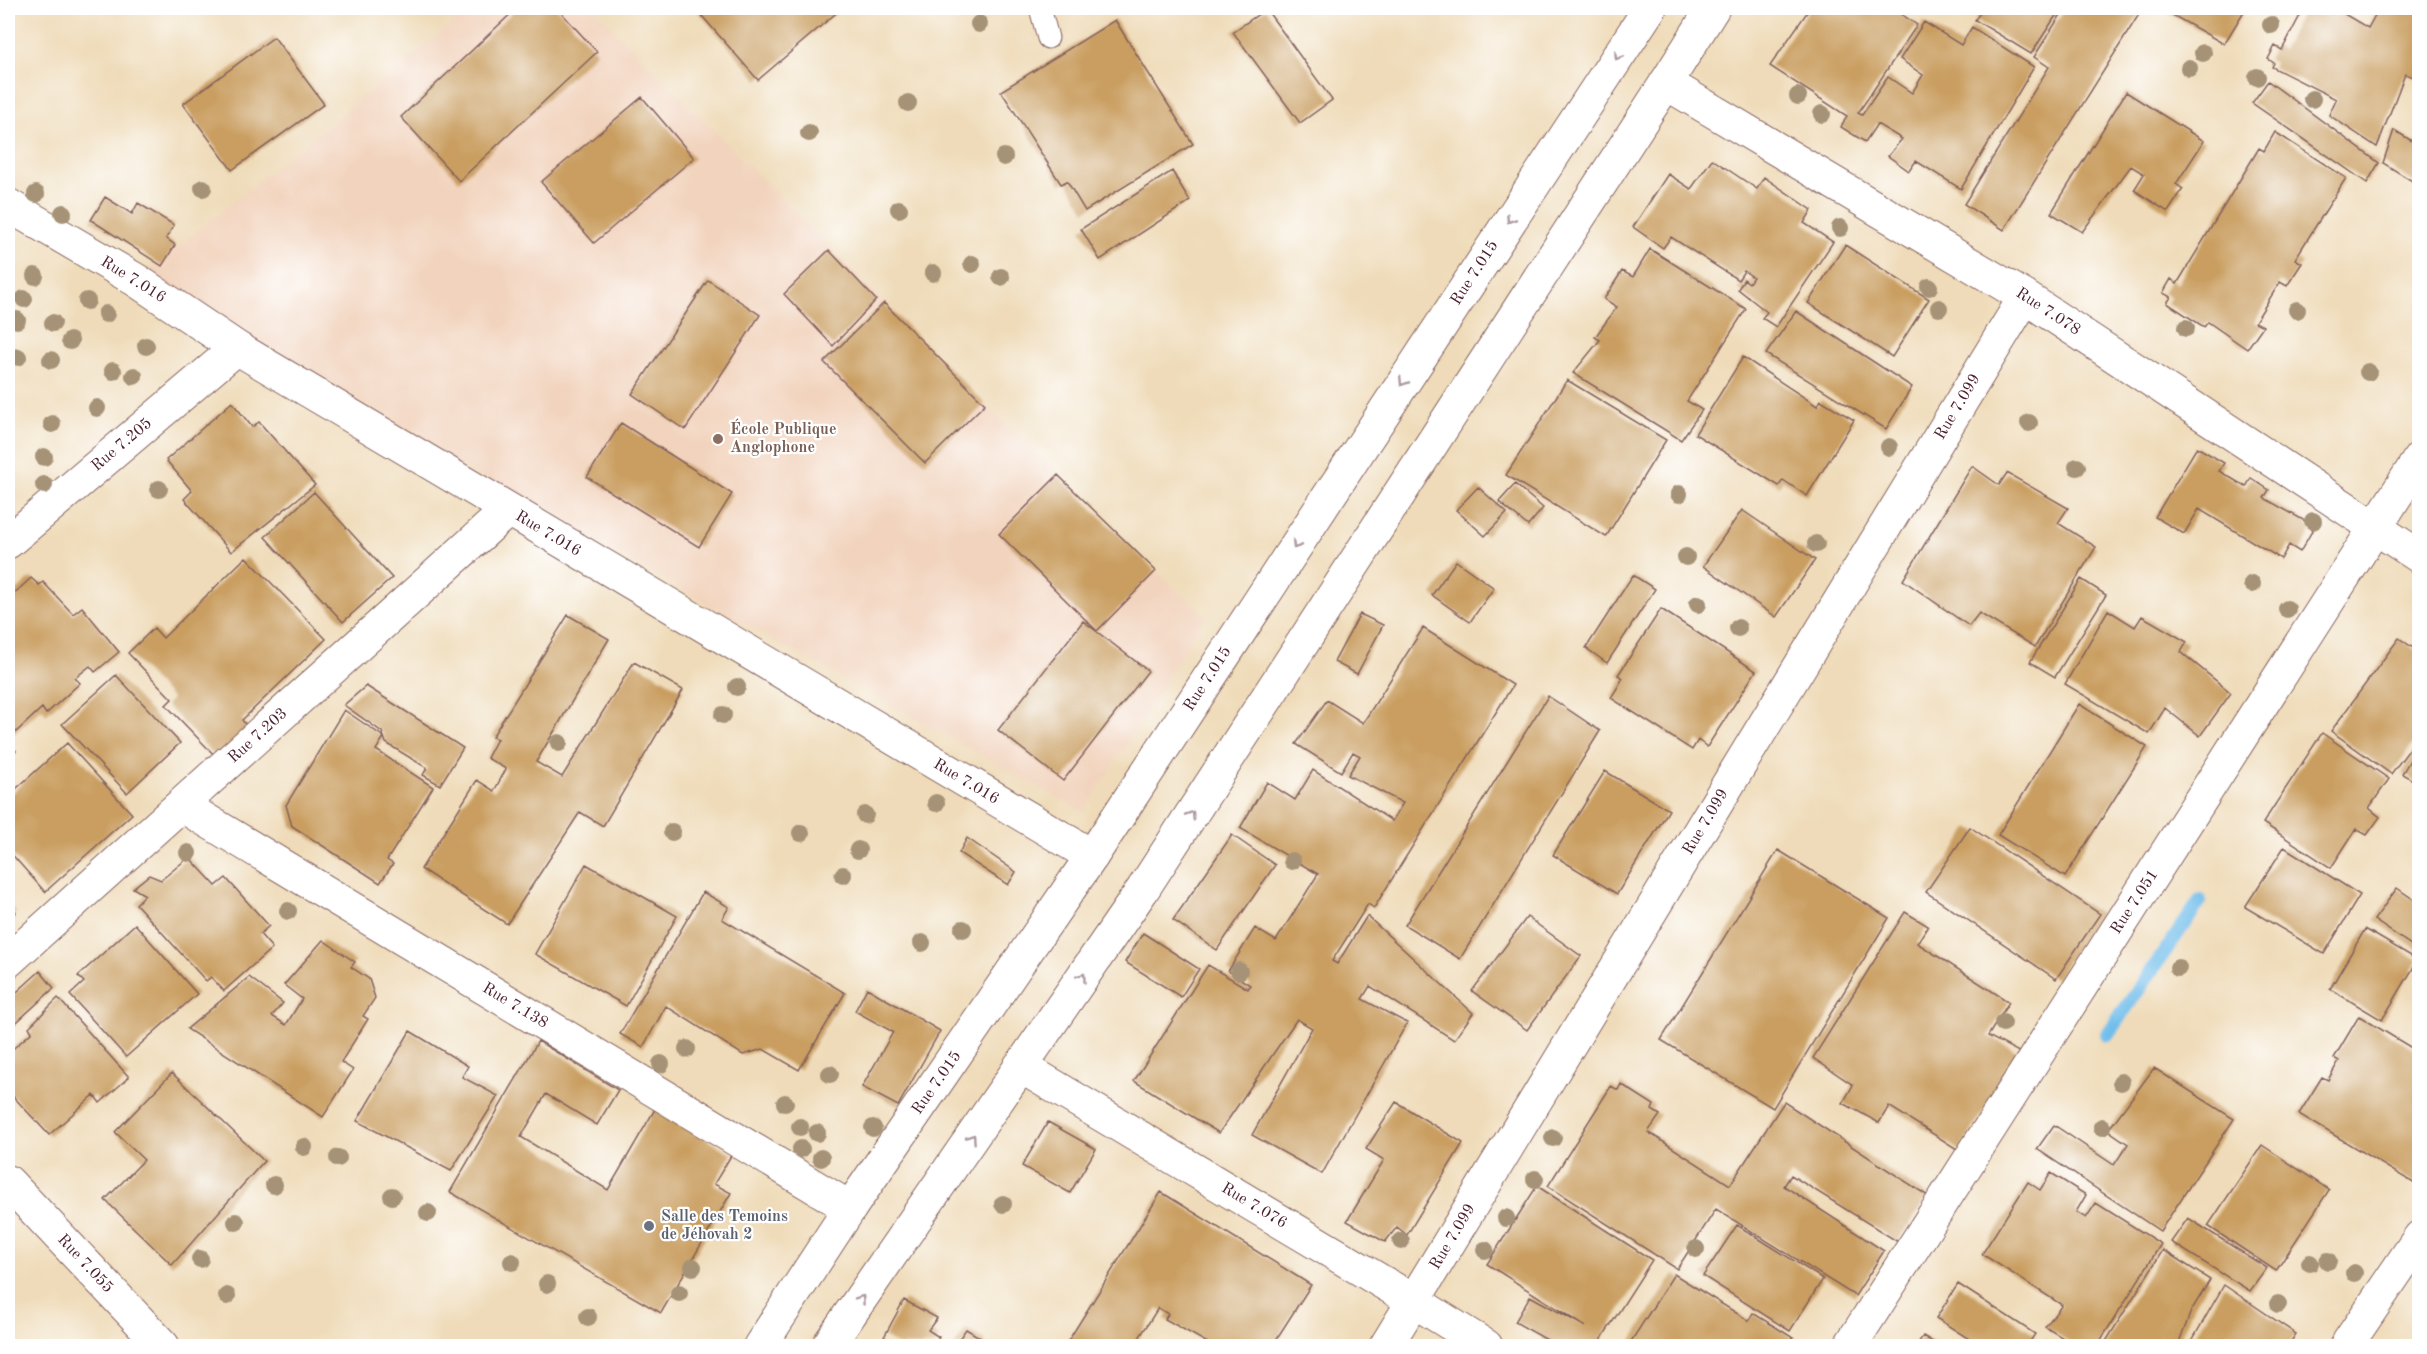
<svg xmlns="http://www.w3.org/2000/svg" width="2427" height="1354" viewBox="0 0 2427 1354" font-family="'Old Standard TT',serif">
	<rect width="100%" height="100%" fill="#fff"/>
	<filter id="ink" filterUnits="userSpaceOnUse"><feTurbulence type="fractalNoise" baseFrequency=".0167" numOctaves="2"/><feDisplacementMap in="SourceGraphic" scale="12" xChannelSelector="R" yChannelSelector="G"/><feConvolveMatrix kernelMatrix="1 2 1 2 8 2 1 2 1" color-interpolation-filters="sRGB"/></filter>
	<filter id="wash" filterUnits="userSpaceOnUse"><feTurbulence type="fractalNoise" baseFrequency=".008" numOctaves="4" result="noise"/><feDisplacementMap in="SourceGraphic" scale="24" xChannelSelector="R" yChannelSelector="G"/><feGaussianBlur stdDeviation="1.35" result="paint"/><feColorMatrix in="noise" values="0 0 0 0 0 0 0 0 0 0 0 0 0 0 0 0 0 1.4 0 .05"/><feComposite in="paint" operator="in"/></filter>
	<g filter="url(#wash)">
		<rect width="100%" height="100%" fill="#efdbb9"/>
		<!-- built -->
		<path fill="#f2d4be" d="M471,8H593L985,404L1156,571L1206,616L1084,812L545,514L137,280Z"/>
		<g fill="none" stroke-linecap="round" stroke-linejoin="round">
			<!-- stream -->
			<path stroke="#71beeb" stroke-width="14" d="M2107,1035L2200,901"/>
		</g>
		<g id="blocks">
			<!-- building -->
			<path fill="#c99e60" d="M517,8H557L597,52L459,181L401,117Z
				M695,8H842L758,80Z
				M1810,8H1892L1917,25L1858,113L1862,115L1888,77L1912,93L1923,75L1900,59L1924,22L1961,45L1972,27L2034,67L1961,189L1916,161L1909,171L1888,156L1902,139L1877,124L1865,142L1841,127L1847,116L1770,66Z
				M1983,8H2061L2031,54L1975,20Z
				M2065,8H2143L2004,230L1964,204L2049,67L2034,57Z
				M2160,8H2246L2224,44Z
				M2304,8H2334L2368,28L2379,8H2420V79L2405,74L2377,147L2329,115L2336,99L2272,67L2274,63L2268,59L2275,46L2282,50Z
				M1266,9L1332,100L1300,123L1233,32Z
				M1115,20L1193,144L1085,211L1067,181L1061,184L1001,91Z
				M274,37L324,104L232,170L183,104Z
				M2268,81L2379,163L2367,183L2252,103Z
				M2126,92L2204,141L2176,184L2183,189L2168,212L2134,190L2144,174L2131,166L2082,232L2051,213Z
				M642,97L694,158L594,243L541,182Z
				M2394,130L2420,146V186L2383,163Z
				M2275,132L2346,178L2295,259L2302,263L2287,286L2280,282L2255,322L2263,326L2247,349L2208,322L2204,327L2167,303L2171,297L2163,293L2171,279L2177,284L2259,148L2264,151Z
				M1712,159L1757,189L1764,177L1812,210L1804,223L1833,242L1776,327L1762,318L1767,312L1738,289L1744,279L1749,283L1753,277L1744,271L1738,280L1671,237L1663,248L1633,227L1668,174L1691,189Z
				M1172,171L1190,201L1100,260L1081,229Z
				M105,197L132,214L138,203L174,225L166,238L175,245L162,266L91,220Z
				M1845,245L1929,299L1892,357L1808,303Z
				M1650,249L1746,309L1687,401L1702,410L1681,440L1573,373L1600,340L1595,337L1617,307L1604,299L1622,271L1633,277Z
				M829,250L876,300L833,346L784,294Z
				M708,280L760,315L685,430L632,394Z
				M884,303L985,404L925,463L824,362Z
				M1796,311L1912,387L1886,429L1766,354Z
				M1743,357L1817,406L1821,400L1854,420L1807,496L1783,480L1779,486L1695,434Z
				M1567,380L1666,440L1606,537L1506,475Z
				M232,402L252,427L259,422L315,485L231,552L184,499L192,491L166,460Z
				M621,423L732,494L699,547L587,477Z
				M2197,447L2224,463L2219,471L2246,487L2251,478L2269,490L2264,498L2305,521L2312,531L2300,552L2289,545L2281,559L2199,509L2184,534L2155,517Z
				M1972,466L1999,485L2007,473L2068,508L2058,523L2096,547L2035,647L1979,613L1969,626L1903,580Z
				M1058,475L1156,571L1097,631L999,534Z
				M1515,484L1543,508L1528,526L1499,502Z
				M1478,487L1507,513L1485,536L1456,510Z
				M314,492L392,578L343,622L265,537Z
				M1742,510L1815,560L1776,617L1703,566Z
				M246,557L326,639L242,720L250,730L219,760L166,705L172,699L128,653L154,628L163,638Z
				M1456,561L1494,588L1470,622L1432,595Z
				M1633,575L1655,589L1607,663L1586,648Z
				M31,578L39,585L43,582L73,614L82,607L119,652L95,672L90,666L75,678L80,683L46,714L42,708L14,734L8,727V599Z
				M2081,579L2106,595L2055,677L2030,662Z
				M1661,609L1756,671L1707,747L1698,740L1692,750L1611,698L1623,678L1618,675Z
				M2108,610L2135,627L2142,616L2187,642L2181,652L2231,693L2200,736L2165,708L2149,734L2065,684Z
				M1360,614L1383,625L1357,674L1334,662Z
				M568,615L609,639L536,762L562,777L634,662L683,690L603,826L580,812L507,924L421,869L477,780L494,791L506,769L487,758L497,739L492,737Z
				M1083,621L1148,671L1063,781L998,730Z
				M1423,628L1513,685L1374,908L1368,904L1332,961L1337,964L1367,916L1473,1013L1454,1040L1370,986L1362,999L1407,1023L1322,1174L1252,1135L1312,1028L1297,1019L1219,1133L1134,1081L1208,965L1248,989L1250,985L1228,971L1255,928L1276,941L1318,874L1240,828L1267,782L1295,800L1313,770L1392,821L1403,803L1348,775L1360,756L1353,752L1341,772L1296,744L1327,700L1363,723Z
				M2399,638L2420,653V735L2391,774L2331,731Z
				M116,675L180,743L127,793L62,724Z
				M366,686L463,748L440,785L423,775L427,768L386,743L382,732L344,705Z
				M1548,696L1600,731L1460,959L1405,925Z
				M2079,704L2147,747L2065,877L1998,835Z
				M344,710L384,737L376,750L433,787L387,860L393,864L380,883L292,826L286,805Z
				M2322,733L2389,779L2369,808L2380,817L2367,835L2356,829L2331,868L2263,823Z
				M8,742L16,751L8,758Z
				M67,743L132,814L45,892L8,850V796Z
				M2418,746L2420,747V784L2402,774Z
				M1605,771L1669,810L1617,894L1553,855Z
				M1970,827L2100,914L2056,979L1926,892Z
				M1232,835L1275,865L1217,950L1173,920Z
				M967,838L1016,872L1008,885L959,853Z
				M2284,847L2360,895L2324,954L2245,907Z
				M1778,850L1889,918L1773,1108L1661,1040Z
				M189,857L216,886L226,878L269,926L260,934L272,948L224,991L211,977L206,981L136,904L145,895L133,888L149,875L161,880Z
				M586,864L677,916L626,1006L535,954Z
				M2397,888L2420,904V951L2374,920Z
				M703,892L729,907L722,919L845,993L799,1070L763,1049L743,1055L666,1006L643,1047L620,1034Z
				M8,903L16,912L8,921Z
				M1905,912L1928,926L1917,943L2009,1002L1988,1036L2019,1052L1960,1151L1889,1106L1879,1123L1843,1103L1853,1085L1813,1058Z
				M1527,917L1581,956L1527,1030L1472,991Z
				M135,924L197,994L126,1057L70,995L84,982L78,976Z
				M2365,929L2418,960L2382,1020L2330,989Z
				M1143,933L1199,969L1181,997L1125,962Z
				M323,940L355,962L351,967L369,979L375,998L363,1016L368,1019L341,1062L353,1070L323,1117L187,1029L249,977L283,1003L272,1016L286,1025L302,999L284,985Z
				M40,971L54,988L8,1030V1000Z
				M867,988L940,1031L898,1106L862,1087L893,1032L855,1011Z
				M58,998L129,1077L100,1103L94,1095L49,1135L8,1091V1053L32,1032L29,1027Z
				M2359,1016L2420,1053V1187L2299,1114L2322,1077L2328,1080L2339,1061L2334,1058Z
				M410,1031L468,1066L462,1077L498,1096L451,1171L357,1121Z
				M538,1041L618,1090L597,1125L546,1094L521,1137L608,1190L655,1109L732,1154L714,1184L731,1193L661,1313L450,1192Z
				M2154,1068L2234,1119L2160,1231L2037,1149L2054,1125L2114,1165L2128,1144L2108,1130Z
				M172,1073L264,1161L172,1265L105,1200L144,1160L115,1132Z
				M1621,1084L1654,1105L1652,1110L1660,1115L1648,1132L1730,1185L1784,1102L1928,1196L1898,1242L1791,1175L1784,1186L1884,1251L1855,1296L1716,1209L1677,1269L1548,1186L1611,1086L1618,1090Z
				M1396,1102L1463,1143L1407,1235L1397,1227L1385,1242L1347,1221L1384,1160L1366,1149Z
				M1048,1122L1096,1149L1070,1193L1022,1166Z
				M2262,1145L2329,1190L2276,1271L2208,1226Z
				M2051,1173L2086,1195L2076,1212L2086,1218L2096,1203L2161,1244L2097,1346H2076L2045,1327L2062,1305L1982,1254L2028,1182L2040,1190Z
				M1537,1186L1652,1260L1597,1346H1558L1515,1322L1530,1296L1586,1327L1487,1264Z
				M1161,1192L1311,1285L1272,1346H1213L1165,1319L1168,1314L1158,1308L1134,1346H1065Z
				M2188,1218L2267,1268L2250,1291L2171,1242Z
				M1737,1225L1823,1279L1790,1331L1703,1276Z
				M2163,1250L2210,1280L2191,1311L2178,1346H2103Z
				M1674,1274L1749,1321L1753,1313L1806,1346H1635L1630,1343Z
				M1958,1284L2035,1334L2027,1346H1980L1936,1318Z
				M2224,1285L2296,1334L2288,1346H2189Z
				M904,1300L937,1318L928,1330L939,1337L935,1346H898L884,1337Z
				M966,1329L986,1341L983,1346H954Z
				M1923,1336L1939,1346H1916Z
				M2047,1341L2055,1346H2043Z"/>
		</g>
	</g>
	<g filter="url(#ink)">
		<use href="#blocks" fill-opacity="0" stroke="#84615d" stroke-width="1.5"/>
		<g fill="none" stroke-linecap="round" stroke-linejoin="round">
			<!-- service casing -->
			<g stroke="#84615d" stroke-width="23">
				<path id="service" d="M1040,8L1048,38"/>
			</g>
			<!-- minor casing -->
			<g stroke="#84615d" stroke-width="35">
				<path id="minor" d="M1666,83L2025,297L2420,557
					M8,205L136,280L237,348L1092,856
					M8,542L237,348
					M181,805L850,1208
					M8,961L508,510
					M1020,1066L1414,1301L1486,1346
					M8,1182L163,1346
					M1386,1346L2025,297
					M1850,1346L2420,458
					M2346,1346L2420,1237"/>
			</g>
			<!-- secondary casing -->
			<g stroke="#84615d" stroke-width="35">
				<path id="secondary" d="M760,1346L850,1208L1092,856L1650,8
					M828,1346L1143,889L1666,83L1713,8"/>
			</g>
			<!-- service -->
			<use href="#service" stroke="#fff" stroke-width="21"/>
			<!-- minor -->
			<use href="#minor" stroke="#fff" stroke-width="33"/>
			<!-- secondary -->
			<use href="#secondary" stroke="#fff" stroke-width="33"/>
		</g>
		<!-- trees -->
		<g fill="#a69377">
			<circle cx="979" cy="24" r="9"/>
			<circle cx="2271" cy="25" r="9"/>
			<circle cx="2203" cy="53" r="9"/>
			<circle cx="2189" cy="68" r="9"/>
			<circle cx="2257" cy="77" r="9"/>
			<circle cx="1798" cy="96" r="9"/>
			<circle cx="2312" cy="99" r="9"/>
			<circle cx="908" cy="103" r="9"/>
			<circle cx="1822" cy="114" r="9"/>
			<circle cx="809" cy="133" r="9"/>
			<circle cx="1004" cy="157" r="9"/>
			<circle cx="203" cy="188" r="9"/>
			<circle cx="36" cy="194" r="9"/>
			<circle cx="899" cy="209" r="9"/>
			<circle cx="63" cy="213" r="9"/>
			<circle cx="1840" cy="228" r="9"/>
			<circle cx="972" cy="264" r="9"/>
			<circle cx="933" cy="273" r="9"/>
			<circle cx="35" cy="276" r="9"/>
			<circle cx="1001" cy="277" r="9"/>
			<circle cx="1929" cy="287" r="9"/>
			<circle cx="24" cy="299" r="9"/>
			<circle cx="87" cy="301" r="9"/>
			<circle cx="1939" cy="308" r="9"/>
			<circle cx="2297" cy="310" r="9"/>
			<circle cx="106" cy="314" r="9"/>
			<circle cx="17" cy="320" r="9"/>
			<circle cx="53" cy="323" r="9"/>
			<circle cx="2186" cy="328" r="9"/>
			<circle cx="70" cy="341" r="9"/>
			<circle cx="146" cy="346" r="9"/>
			<circle cx="18" cy="357" r="9"/>
			<circle cx="51" cy="360" r="9"/>
			<circle cx="113" cy="371" r="9"/>
			<circle cx="2368" cy="372" r="9"/>
			<circle cx="134" cy="376" r="9"/>
			<circle cx="97" cy="408" r="9"/>
			<circle cx="2029" cy="423" r="9"/>
			<circle cx="52" cy="424" r="9"/>
			<circle cx="1889" cy="447" r="9"/>
			<circle cx="44" cy="457" r="9"/>
			<circle cx="2077" cy="467" r="9"/>
			<circle cx="44" cy="485" r="9"/>
			<circle cx="159" cy="489" r="9"/>
			<circle cx="1679" cy="494" r="9"/>
			<circle cx="2313" cy="521" r="9"/>
			<circle cx="1816" cy="544" r="9"/>
			<circle cx="1686" cy="557" r="9"/>
			<circle cx="2252" cy="584" r="9"/>
			<circle cx="1698" cy="604" r="9"/>
			<circle cx="2287" cy="609" r="9"/>
			<circle cx="1738" cy="628" r="9"/>
			<circle cx="737" cy="687" r="9"/>
			<circle cx="723" cy="715" r="9"/>
			<circle cx="559" cy="743" r="9"/>
			<circle cx="936" cy="803" r="9"/>
			<circle cx="865" cy="815" r="9"/>
			<circle cx="672" cy="832" r="9"/>
			<circle cx="801" cy="833" r="9"/>
			<circle cx="858" cy="850" r="9"/>
			<circle cx="188" cy="853" r="9"/>
			<circle cx="1292" cy="861" r="9"/>
			<circle cx="843" cy="875" r="9"/>
			<circle cx="288" cy="911" r="9"/>
			<circle cx="963" cy="929" r="9"/>
			<circle cx="922" cy="943" r="9"/>
			<circle cx="2178" cy="968" r="9"/>
			<circle cx="1239" cy="971" r="9"/>
			<circle cx="2003" cy="1023" r="9"/>
			<circle cx="687" cy="1049" r="9"/>
			<circle cx="661" cy="1064" r="9"/>
			<circle cx="830" cy="1074" r="9"/>
			<circle cx="2121" cy="1082" r="9"/>
			<circle cx="785" cy="1103" r="9"/>
			<circle cx="800" cy="1127" r="9"/>
			<circle cx="2102" cy="1127" r="9"/>
			<circle cx="873" cy="1128" r="9"/>
			<circle cx="817" cy="1133" r="9"/>
			<circle cx="1553" cy="1138" r="9"/>
			<circle cx="304" cy="1147" r="9"/>
			<circle cx="801" cy="1149" r="9"/>
			<circle cx="338" cy="1158" r="9"/>
			<circle cx="821" cy="1158" r="9"/>
			<circle cx="1535" cy="1179" r="9"/>
			<circle cx="274" cy="1185" r="9"/>
			<circle cx="392" cy="1196" r="9"/>
			<circle cx="1003" cy="1204" r="9"/>
			<circle cx="428" cy="1213" r="9"/>
			<circle cx="1506" cy="1218" r="9"/>
			<circle cx="236" cy="1222" r="9"/>
			<circle cx="1401" cy="1241" r="9"/>
			<circle cx="1696" cy="1249" r="9"/>
			<circle cx="1485" cy="1250" r="9"/>
			<circle cx="200" cy="1259" r="9"/>
			<circle cx="2328" cy="1261" r="9"/>
			<circle cx="512" cy="1262" r="9"/>
			<circle cx="2310" cy="1263" r="9"/>
			<circle cx="693" cy="1267" r="9"/>
			<circle cx="2354" cy="1273" r="9"/>
			<circle cx="547" cy="1284" r="9"/>
			<circle cx="679" cy="1293" r="9"/>
			<circle cx="227" cy="1296" r="9"/>
			<circle cx="2278" cy="1304" r="9"/>
			<circle cx="588" cy="1317" r="9"/>
		</g>
		<!-- one-way arrows -->
		<defs><path id="oneway-chevron" d="M-2-3.5L2.5 0L-2 3.5" fill="none" stroke-width="1.6" stroke-linecap="round" stroke-linejoin="round" transform="scale(1.5)"/></defs>
		<g stroke="#ae9aa0">
			<use href="#oneway-chevron" transform="translate(1618 56) rotate(123)"/>
			<use href="#oneway-chevron" transform="translate(1510 219) rotate(123)"/>
			<use href="#oneway-chevron" transform="translate(1403 382) rotate(123)"/>
			<use href="#oneway-chevron" transform="translate(1296 545) rotate(123)"/>
			<use href="#oneway-chevron" transform="translate(1191 815) rotate(-57)"/>
			<use href="#oneway-chevron" transform="translate(1082 977) rotate(-55)"/>
			<use href="#oneway-chevron" transform="translate(972 1138) rotate(-56)"/>
			<use href="#oneway-chevron" transform="translate(861 1299) rotate(-55)"/>
		</g>
	</g>
	<!-- markers -->
	<circle fill="#8d6e63" stroke="#fff" stroke-width="2" cx="718" cy="439" r="6"/>
	<circle fill="#6b7280" stroke="#fff" stroke-width="2" cx="649" cy="1226" r="6"/>
	<g text-anchor="middle" dominant-baseline="central" stroke-width="4.5" stroke-linejoin="round" paint-order="stroke">
		<!-- street labels -->
		<g font-size="16" fill="#4a1f2b" stroke="#fff">
			<text transform="translate(1475 273) rotate(-57)">Rue 7.015</text>
			<text transform="translate(133 280) rotate(32)">Rue 7.016</text>
			<text transform="translate(2048 312) rotate(33)">Rue 7.078</text>
			<text transform="translate(1958 407) rotate(-59)">Rue 7.099</text>
			<text transform="translate(122 445) rotate(-40)">Rue 7.205</text>
			<text transform="translate(548 534) rotate(31)">Rue 7.016</text>
			<text transform="translate(1208 679) rotate(-57)">Rue 7.015</text>
			<text transform="translate(258 736) rotate(-42)">Rue 7.203</text>
			<text transform="translate(966 782) rotate(31)">Rue 7.016</text>
			<text transform="translate(1706 822) rotate(-59)">Rue 7.099</text>
			<text transform="translate(2135 902) rotate(-57)">Rue 7.051</text>
			<text transform="translate(515 1006) rotate(31)">Rue 7.138</text>
			<text transform="translate(937 1083) rotate(-55)">Rue 7.015</text>
			<text transform="translate(1254 1206) rotate(31)">Rue 7.076</text>
			<text transform="translate(1453 1237) rotate(-59)">Rue 7.099</text>
			<text transform="translate(85 1264) rotate(47)">Rue 7.055</text>
		</g>
		<!-- education labels -->
		<g font-size="16" font-weight="bold" fill="#785e54" stroke="#fff" text-anchor="start">
			<text x="730" y="430">École Publique<tspan x="730" dy="18">Anglophone</tspan></text>
		</g>
		<!-- worship labels -->
		<g font-size="16" font-weight="bold" fill="#5b616d" stroke="#fff" text-anchor="start">
			<text x="661" y="1217">Salle des Temoins<tspan x="661" dy="18">de Jéhovah 2</tspan></text>
		</g>
	</g>
	<!-- margin -->
	<rect width="2427" height="1354" fill="none" stroke="#fff" stroke-width="30"/>
</svg>
